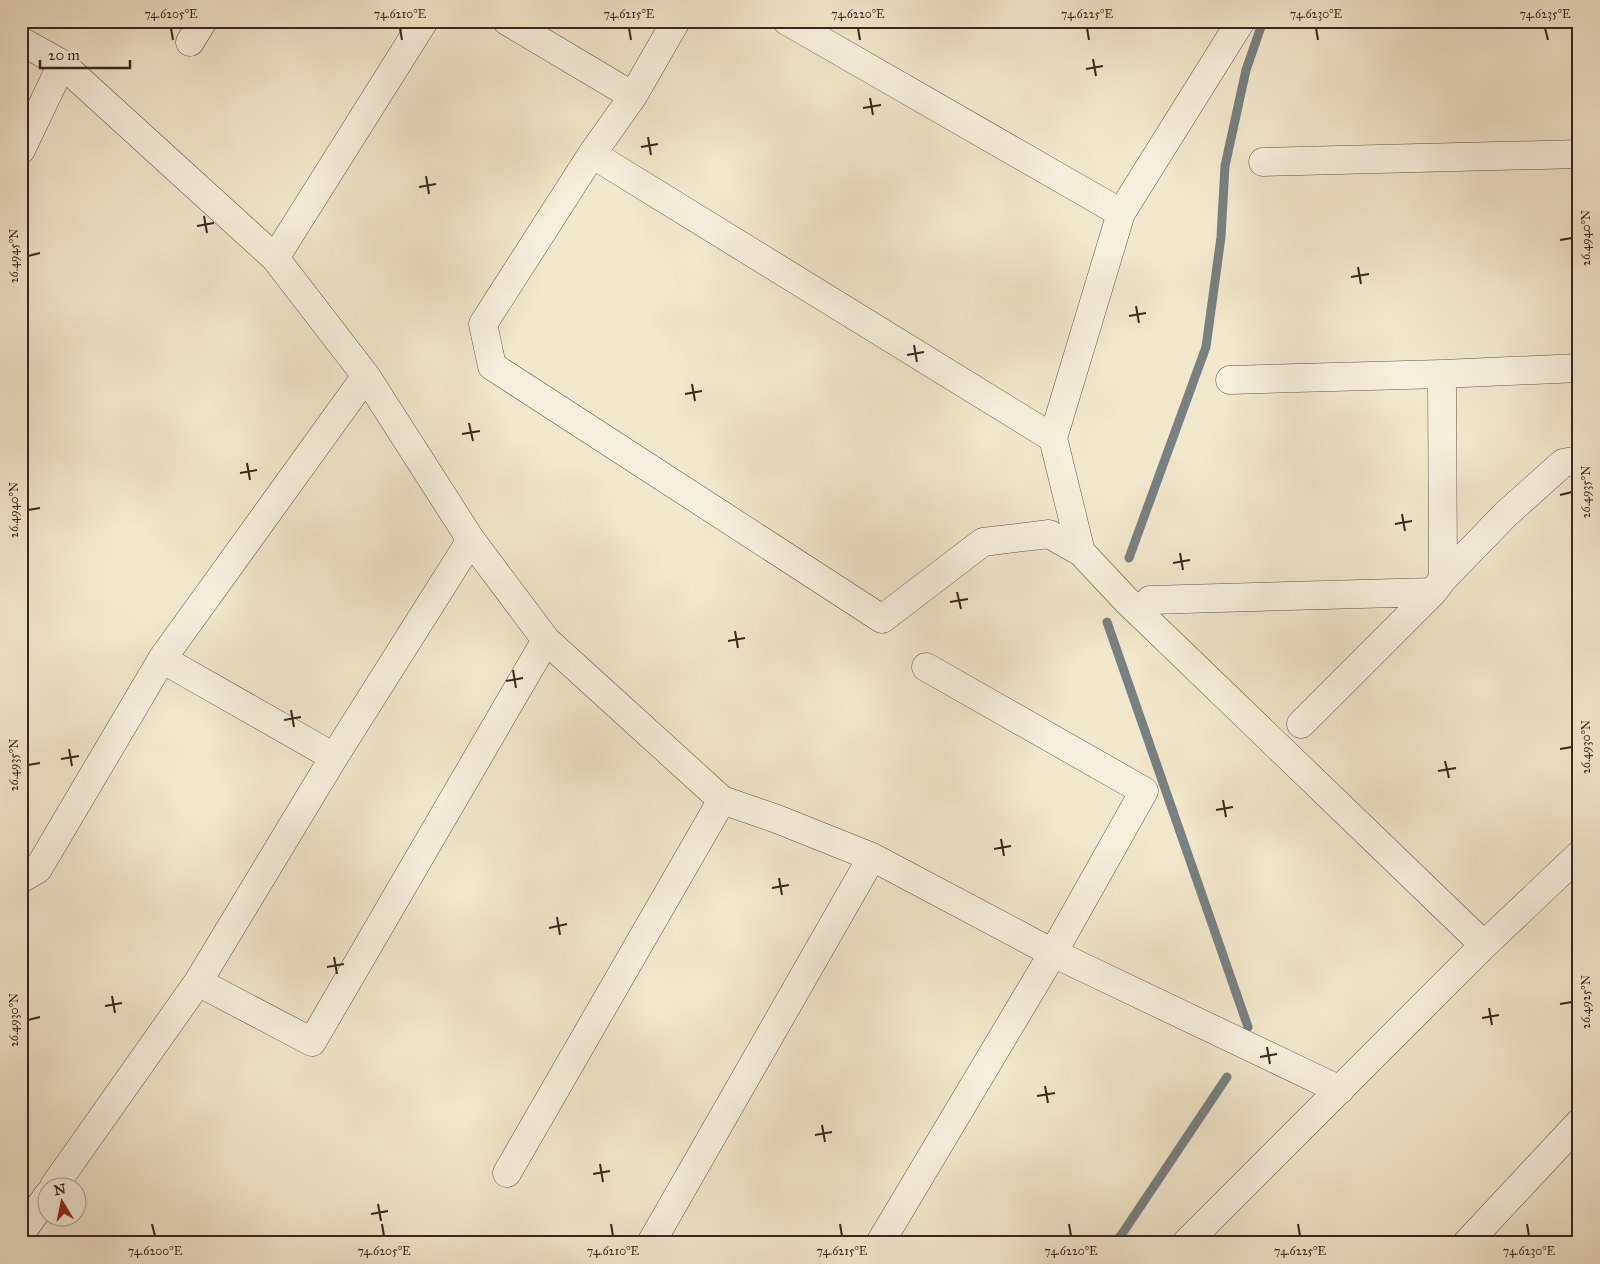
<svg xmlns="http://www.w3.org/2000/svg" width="1600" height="1264" viewBox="0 0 1600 1264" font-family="'IM FELL Great Primer',serif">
	<rect width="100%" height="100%" fill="#f1e7ca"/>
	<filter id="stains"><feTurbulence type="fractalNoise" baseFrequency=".004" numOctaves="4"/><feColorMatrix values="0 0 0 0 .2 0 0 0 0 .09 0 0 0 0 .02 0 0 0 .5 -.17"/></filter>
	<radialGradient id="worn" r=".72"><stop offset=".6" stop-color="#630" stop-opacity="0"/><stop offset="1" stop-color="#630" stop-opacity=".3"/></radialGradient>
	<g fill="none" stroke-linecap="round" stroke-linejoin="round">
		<!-- stream -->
		<path stroke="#778181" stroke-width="9" d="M1129,558L1206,347L1221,237L1225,166L1246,70L1263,21
			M1107,622L1248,1027
			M1114,1243L1122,1234L1227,1077"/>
		<!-- street casing -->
		<g stroke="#66584a" stroke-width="29">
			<path id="street" d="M507,21L633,96
				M676,21L633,96L592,154L483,324L492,366L882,619L983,542L1049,534L1081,552L1126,600L1484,945
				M787,21L1121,213
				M21,41L62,64L275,258L366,376L471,540L546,640L722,800
				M190,42L203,21
				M21,150L62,64
				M592,154L1053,438
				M1263,162L1579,154
				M275,258L424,21
				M1442,374L1443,579
				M1230,380L1442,374L1579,368
				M1081,552L1053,438L1121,213L1241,21
				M1150,600L1433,592
				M162,659L334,757
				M1301,724L1433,592L1443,579L1506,514L1563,463L1579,460
				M21,879L38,869L162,659L366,376
				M198,982L312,1042L546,640
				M507,1173L722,800L777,819L872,857L1053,953L1340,1090
				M54,1186L198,982L334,757L471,540
				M21,1233L48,1195
				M651,1243L872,857
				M880,1243L1053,953L1144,791L926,667
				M1186,1243L1484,945L1579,855
				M1467,1243L1579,1123"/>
		</g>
		<!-- street -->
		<use href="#street" stroke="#f6efdd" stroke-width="28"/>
	</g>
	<!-- ticks -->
	<path fill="none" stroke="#38281f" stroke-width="2" d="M171,28L173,40M400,28L402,40M629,28L631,40M858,28L860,40M1087,28L1089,40M1316,28L1318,40M1545,28L1548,40M1093,59L1096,76M1086,69L1103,66M870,98L873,115M863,108L881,105M648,137L651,155M641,147L658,144M426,176L429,194M419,187L436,184M204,216L207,233M197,226L214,223M1560,240L1572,238M28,256L40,253M1358,267L1361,284M1351,277L1369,274M1136,306L1139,323M1129,316L1146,313M914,345L917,362M907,355L924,352M692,384L695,401M685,394L702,391M469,423L473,441M462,434L480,431M247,463L250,480M240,473L257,470M1560,495L1572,492M28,510L40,508M1402,514L1405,531M1395,524L1412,521M1180,553L1183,570M1173,563L1190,560M957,592L961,609M950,602L968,599M735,631L738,648M728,641L745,638M513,670L516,688M506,681L523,678M291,710L294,727M284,720L301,717M69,749L72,766M1560,749L1572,747M61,759L79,756M1445,761L1449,778M28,765L40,763M1438,771L1456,768M1223,800L1226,817M1216,810L1233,807M1001,839L1004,856M994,849L1011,846M779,878L782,895M772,888L789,885M557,917L560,935M549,928L567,924M334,957L337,974M327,967L344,964M112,996L115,1013M1560,1004L1572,1002M105,1006L122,1003M1489,1008L1492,1025M1482,1018L1499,1015M28,1020L40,1017M1267,1047L1270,1064M1260,1057L1277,1054M1045,1086L1048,1103M1037,1096L1055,1093M822,1125L825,1142M815,1135L832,1132M600,1164L603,1182M593,1174L610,1171M378,1204L381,1221M371,1214L388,1211M152,1224L155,1236M382,1224L384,1236M611,1224L613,1236M840,1224L842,1236M1069,1224L1071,1236M1298,1224L1300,1236M1527,1224L1529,1236"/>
	<!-- margin -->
	<rect width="1600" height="1264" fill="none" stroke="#f1e7ca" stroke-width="55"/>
	<!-- north arrow -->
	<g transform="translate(62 1202) rotate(350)"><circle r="24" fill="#f6efdd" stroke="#aa9f91"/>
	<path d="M0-4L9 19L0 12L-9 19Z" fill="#8f2418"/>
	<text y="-8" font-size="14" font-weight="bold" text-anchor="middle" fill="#38281f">N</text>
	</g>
	<!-- scale -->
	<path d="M40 60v8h90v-8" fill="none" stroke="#38281f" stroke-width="2.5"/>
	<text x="48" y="60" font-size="15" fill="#38281f" stroke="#f6efdd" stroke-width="4" paint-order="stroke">20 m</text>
	<rect x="28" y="28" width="1544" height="1208" fill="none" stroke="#38281f" stroke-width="2"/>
	<g font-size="12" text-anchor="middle" fill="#38281f">
		<text x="171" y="18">74.6205°E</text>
		<text x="400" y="18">74.6210°E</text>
		<text x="629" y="18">74.6215°E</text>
		<text x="858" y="18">74.6220°E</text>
		<text x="1087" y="18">74.6225°E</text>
		<text x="1316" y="18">74.6230°E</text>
		<text x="1545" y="18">74.6235°E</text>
		<text transform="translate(1586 238) rotate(-90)" y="4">26.4940°N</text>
		<text transform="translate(14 256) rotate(-90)" y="4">26.4945°N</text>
		<text transform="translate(1586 492) rotate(-90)" y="4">26.4935°N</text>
		<text transform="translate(14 510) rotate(-90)" y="4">26.4940°N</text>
		<text transform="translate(1586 747) rotate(-90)" y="4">26.4930°N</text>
		<text transform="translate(14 765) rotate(-90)" y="4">26.4935°N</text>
		<text transform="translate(1586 1002) rotate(-90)" y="4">26.4925°N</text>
		<text transform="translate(14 1020) rotate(-90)" y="4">26.4930°N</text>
		<text x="155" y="1255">74.6200°E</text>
		<text x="384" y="1255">74.6205°E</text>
		<text x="613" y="1255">74.6210°E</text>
		<text x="842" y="1255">74.6215°E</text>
		<text x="1071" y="1255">74.6220°E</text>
		<text x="1300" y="1255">74.6225°E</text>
		<text x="1529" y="1255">74.6230°E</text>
	</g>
	<rect width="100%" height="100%" filter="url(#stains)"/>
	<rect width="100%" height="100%" fill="url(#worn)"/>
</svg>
